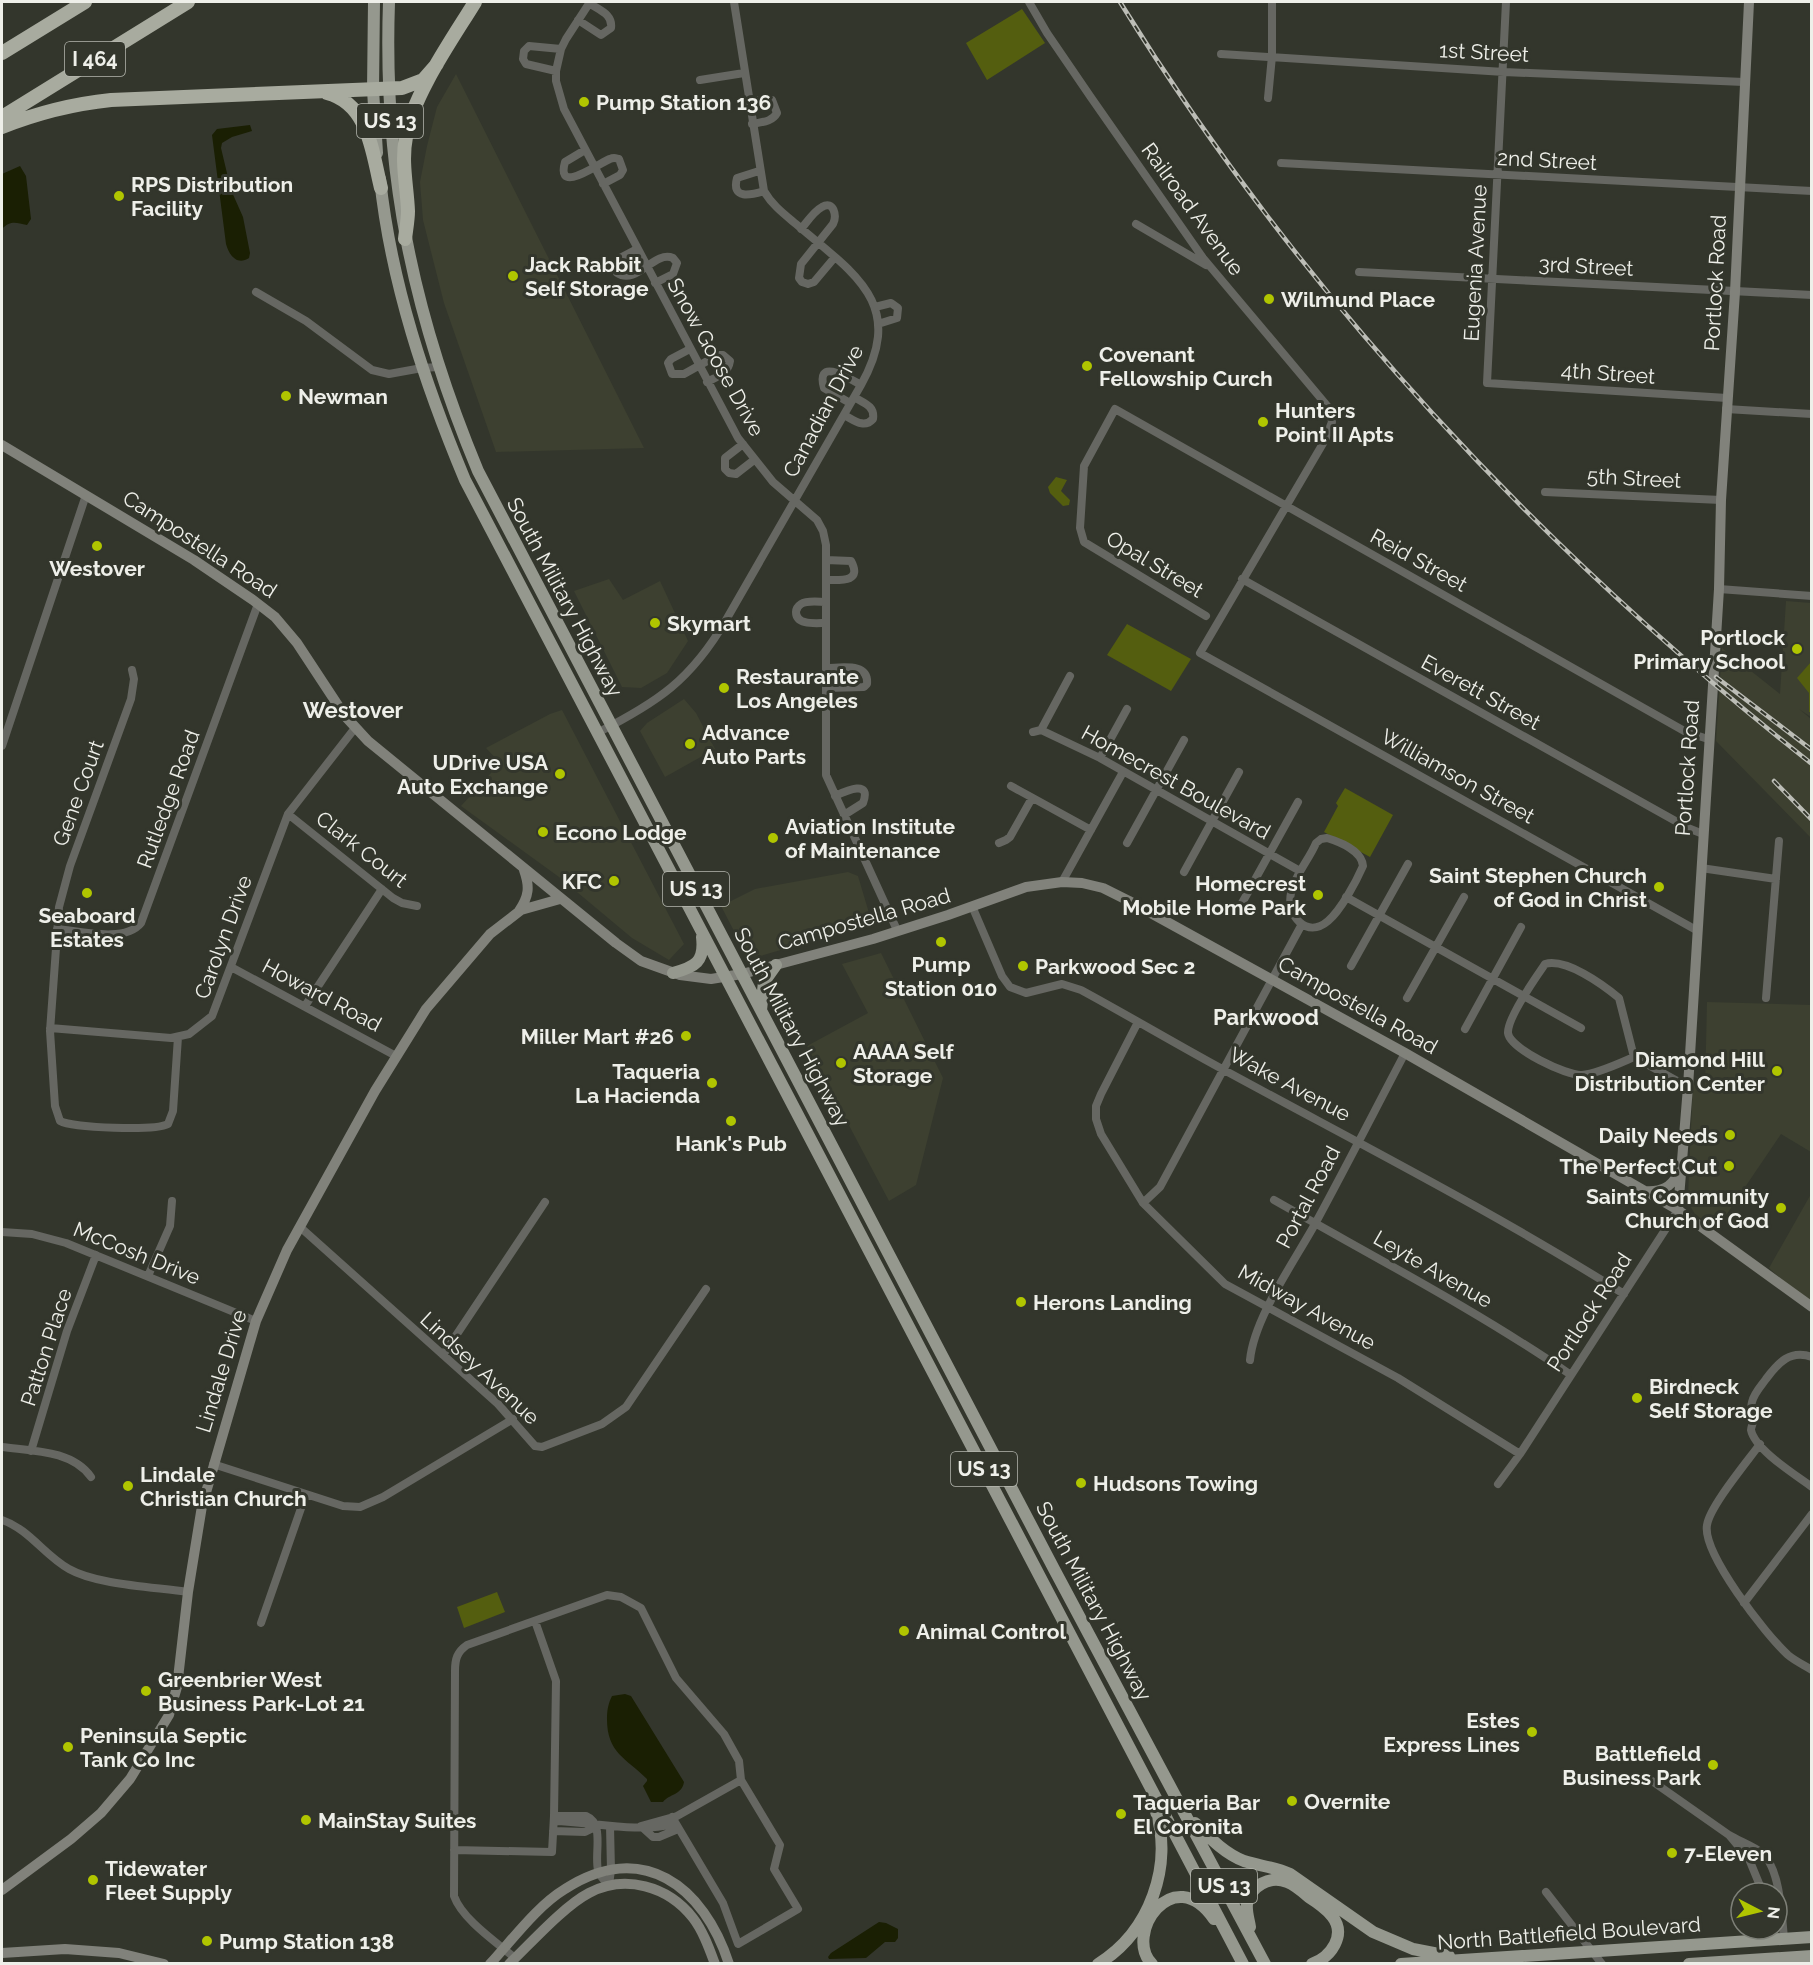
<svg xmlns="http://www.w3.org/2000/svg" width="1813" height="1965" viewBox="0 0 1813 1965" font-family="Raleway,sans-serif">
	<rect width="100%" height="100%" fill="#33362c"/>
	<!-- built -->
	<path fill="#3d4030" d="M456,74L644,448L496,452L444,303L423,220L420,182L427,146L437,107Z
		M609,579L623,600L660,581L688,641L667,673L641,688L622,687L574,591Z
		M1786,601L1811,603V717L1799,709L1811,719V838L1716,741L1722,648L1780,694Z
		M684,699L696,713L715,749L665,777L640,731L647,723Z
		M562,710L684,944L669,960L632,938L559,877L461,806L500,763L486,748L550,714Z
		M848,872L858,876L872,923L757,957L747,956L721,906L755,889Z
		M881,953L943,1078L916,1185L889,1201L807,1046L868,1013L842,964Z
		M1707,1002L1811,1005V1152L1781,1134L1716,1230L1695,1214L1690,1206L1688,1195L1693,1084L1705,1090Z
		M1811,1194V1306L1769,1268Z"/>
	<!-- green -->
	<path fill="#545e0f" d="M1022,9L1045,43L987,80L966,43Z
		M1056,477L1067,480L1061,491L1070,500L1069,505L1063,506L1050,493L1048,487Z
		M1127,624L1191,659L1171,691L1107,655Z
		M1811,662V712H1809V693L1797,678Z
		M1345,788L1393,815L1370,857L1324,832L1338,806L1336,803Z
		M497,1592L505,1612L464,1628L457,1607Z"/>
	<!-- water -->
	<path fill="#1a1f03" d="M250,125L252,131L232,137L222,143L221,148L231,190L243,217L250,253L249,258C237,266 229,255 226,244L212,135L217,129Z
		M20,166L26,176L31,219L27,225C16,223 11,220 2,229V174Z
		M625,1694L631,1696L684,1782C682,1795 669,1794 663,1802H651L643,1786L647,1781V1779C626,1758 607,1753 607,1719C607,1711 608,1704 612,1696Z
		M879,1922L886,1923L898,1929V1938L895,1942H885L866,1958L829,1959L828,1957L831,1953Z"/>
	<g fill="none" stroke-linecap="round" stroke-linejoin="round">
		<!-- street -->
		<path stroke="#666762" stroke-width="8" d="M590,2L566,39L561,49L556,71V81L564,109L738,438L773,482L817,520L823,531L826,545V775L897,930
			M1029,2L1047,33L1090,96L1203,258L1329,408L1332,422L1325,440L1200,653L1698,931
			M1506,2L1487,383L1727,398
			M578,20L601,35L611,28C613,14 599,10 589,3
			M1221,54L1504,72L1744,82
			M556,71L526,64L523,59L524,51L529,46L561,49
			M700,80L744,73
			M1268,98L1272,56V2
			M749,102L766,99L772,100L777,113C772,122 762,122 752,124
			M585,150L565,162C555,197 602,161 610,159C614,157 615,158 619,159L623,170L620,175L603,184
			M1281,163L1812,191
			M759,171L737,178C731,200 751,195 764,191
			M1136,224L1206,265
			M801,229C807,222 814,211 822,207C834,200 837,216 833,224L801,264L799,278L802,282L808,284L814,282L835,257
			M637,249L620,258L617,262V273C637,286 654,250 673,258L677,263L673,274L655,283
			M1359,272L1812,295
			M256,292L306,321L372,370L389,374L422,368L438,367
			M875,307L891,303L898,308L897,318L878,324
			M690,349L671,359L668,363L672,374H684L718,355H723L730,361C728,374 718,376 707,382
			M850,403L824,388C815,356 850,379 861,385
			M1726,409L1812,414
			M844,415C854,420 864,429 873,419C875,406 864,403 854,397
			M743,444L725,458V469L729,473L736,474L754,460
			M1545,492L1721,500
			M1242,579L1688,828L1703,834
			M826,580C839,580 863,583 851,561L826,560
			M1719,589L1812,596
			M826,602C819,602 807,600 801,604C798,606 796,609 796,612C796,626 817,623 826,623
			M1206,616L1084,542L1080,528L1084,466L1115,409L1686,732L1708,739
			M132,670L134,679L131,699L70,866L59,907L50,1031L55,1106L60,1121C73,1128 155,1131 168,1124L173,1111L178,1037
			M826,688L864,687L867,684C869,662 841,668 826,668
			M1041,730L1070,676
			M1033,732L1041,730L1100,758L1300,871
			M597,733C658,702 691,680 726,620L861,385C907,303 853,273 796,224C784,214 772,205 764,191L734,2
			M2,746L86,495
			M1100,758L1127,709
			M1011,786L1091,830
			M835,796C846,791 872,779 863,803L844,815
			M288,814L393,898L402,903L417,906
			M1327,838C1340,842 1362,851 1363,866C1356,882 1341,910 1328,921C1307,939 1286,916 1291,893C1295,874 1309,860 1316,843L1321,839Z
			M999,843L1006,840L1010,837L1032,798
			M1127,843L1184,740
			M1701,868L1776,879
			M1184,872L1239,772
			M1062,882L1123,772
			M1346,897L1581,1028
			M1242,903L1298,802
			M972,906L1002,976L1010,987L1026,993L1062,984L1081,990C1129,1016 1176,1044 1224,1070C1358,1143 1494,1212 1624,1294
			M57,929C80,931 125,943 141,923L258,604
			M1351,966L1408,864
			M231,967L396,1056
			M1407,998L1464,897
			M1766,998L1779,841
			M305,1006L382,889
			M1138,1022L1101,1094L1096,1106V1119L1101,1134L1143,1203L1225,1284L1398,1378L1520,1454
			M50,1028L171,1038L189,1034L212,1016L288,814L355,728
			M1465,1029L1521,927
			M1634,1057C1620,1063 1597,1074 1582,1075C1567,1076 1510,1049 1508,1033C1507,1018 1536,977 1545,964C1566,958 1602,984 1619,998L1634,1057L1688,1087
			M1274,1200C1374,1257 1476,1310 1571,1375
			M1143,1203L1160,1187L1302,924
			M300,1227L498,1404L535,1446L542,1447L602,1424L626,1407L706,1289
			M2,1232L32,1234L66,1243L256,1321
			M148,1276L170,1226L172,1201
			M443,1355L545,1202
			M1812,1357C1790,1349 1778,1363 1766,1379C1761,1386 1754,1393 1752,1402C1750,1409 1752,1414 1753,1421C1753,1424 1751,1427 1751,1430C1755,1450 1796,1475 1812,1487
			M1250,1360C1254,1318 1294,1262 1315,1224C1346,1167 1375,1110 1405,1053
			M1760,1444C1747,1462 1710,1506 1707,1525C1702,1553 1766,1635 1788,1655C1795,1661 1804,1665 1812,1670
			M2,1447C32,1451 72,1450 91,1477
			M31,1451L67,1331L96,1255
			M213,1464L343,1506L360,1507L383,1497L513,1419
			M1498,1484L1520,1454L1678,1210
			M2,1520C29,1529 45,1556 69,1569C97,1585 155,1587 188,1592
			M1744,1603L1812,1514
			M261,1623L306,1494
			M1652,1781L1729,1835
			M554,1816H586C605,1824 594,1853 598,1870C599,1876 605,1881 609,1885
			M672,1817L723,1903L738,1944L798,1909L774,1869L780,1845L741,1780
			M554,1821C594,1822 635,1833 674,1824
			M642,1827L653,1837H659L678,1829
			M553,1831L585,1832L597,1826
			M454,1850L552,1852L554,1816L556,1681L535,1621
			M609,1885L611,1870L610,1826
			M1546,1892L1602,1964
			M1763,1893L1749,1859L1729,1835C1739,1841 1753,1846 1762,1853C1780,1868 1782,1916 1784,1939
			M515,1958C496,1942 462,1919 454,1896L455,1671C455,1659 457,1652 467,1645L607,1595L621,1597L641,1608L676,1678L724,1734L739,1761L741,1780L677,1816L641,1826"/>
		<!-- secondary -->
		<path stroke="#81827b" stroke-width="10" d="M2,445L194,560L253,600L275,617L297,643L345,716L368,741L616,943L641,961L680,975L711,979L742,974L873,939L948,915L1026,887L1062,882L1082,883L1103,888L1129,901L1405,1053L1678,1210L1812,1307
			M519,911C529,896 530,887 524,870
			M1645,1191C1662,1192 1670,1188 1679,1173
			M1678,1210L1688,1087L1719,589L1721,500L1735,292L1749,2
			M2,1890L71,1839L101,1813L130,1779L169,1715L177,1687L188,1592L202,1506L256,1321L287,1250L375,1091L426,1009L490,934L521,910L560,899
			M2,1953L65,1949L119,1953L164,1964
			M490,1964C513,1939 537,1906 565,1889C642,1839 704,1886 729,1964
			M509,1964C531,1943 564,1906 589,1893C625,1874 668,1886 693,1918C703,1931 709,1948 715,1964"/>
		<!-- primary -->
		<path stroke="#95988e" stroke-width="12" d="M374,2L373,90L377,153
			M389,2C383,172 413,315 478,471L1054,1569L1265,1964
			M380,179C391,283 425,384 465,480L1243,1964
			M673,973C695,967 705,962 702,937
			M761,1010L764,982L776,965
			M1195,1823C1210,1838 1224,1853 1244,1861C1259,1866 1275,1867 1290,1874L1373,1932L1413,1949L1449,1956
			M1250,1927C1249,1920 1246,1912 1247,1904C1250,1886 1270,1875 1287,1882C1295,1885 1303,1892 1310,1898C1318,1903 1326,1909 1332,1916C1347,1935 1331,1957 1312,1964
			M1098,1964C1150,1932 1174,1865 1155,1808
			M1152,1964C1123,1935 1173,1860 1214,1919
			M1401,1964L1812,1937
			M1689,1964L1812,1956"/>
		<!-- highway -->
		<path stroke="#a8ab9f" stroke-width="14" d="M2,53L85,2
			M327,93C369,104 372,152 381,188
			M2,117L188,2
			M2,127C37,113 73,104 111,100L402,88L423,80L437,64
			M405,239C406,230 408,220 408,211C407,186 401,162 406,137C412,96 453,38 475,2"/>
		<!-- rail casing -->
		<g stroke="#bcbdb6" stroke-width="4.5">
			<path id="rail" d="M1120,2C1301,295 1541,551 1812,764
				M1716,677L1812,750
				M1774,781L1812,820"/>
		</g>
		<!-- rail -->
		<use href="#rail" stroke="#33362c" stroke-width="2" stroke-dasharray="7" stroke-linecap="butt"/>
	</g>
	<!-- markers -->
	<g fill="#b0c500" stroke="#33362c" stroke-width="2">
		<circle cx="584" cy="102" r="6"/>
		<circle cx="119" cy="196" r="6"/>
		<circle cx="513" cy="276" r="6"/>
		<circle cx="1269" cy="299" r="6"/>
		<circle cx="1087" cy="366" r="6"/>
		<circle cx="286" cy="396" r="6"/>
		<circle cx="1263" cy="422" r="6"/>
		<circle cx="97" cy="546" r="6"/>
		<circle cx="655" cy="623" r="6"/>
		<circle cx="1797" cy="649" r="6"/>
		<circle cx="724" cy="688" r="6"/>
		<circle cx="690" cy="744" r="6"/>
		<circle cx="560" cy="774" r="6"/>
		<circle cx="543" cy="832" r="6"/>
		<circle cx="773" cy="838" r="6"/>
		<circle cx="614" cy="881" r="6"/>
		<circle cx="1659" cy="887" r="6"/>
		<circle cx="87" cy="893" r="6"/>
		<circle cx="1318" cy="895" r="6"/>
		<circle cx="941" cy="942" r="6"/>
		<circle cx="1023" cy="966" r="6"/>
		<circle cx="686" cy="1036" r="6"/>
		<circle cx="841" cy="1063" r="6"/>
		<circle cx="1777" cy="1071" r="6"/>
		<circle cx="712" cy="1083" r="6"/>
		<circle cx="731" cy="1121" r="6"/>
		<circle cx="1730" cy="1135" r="6"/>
		<circle cx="1729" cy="1166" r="6"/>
		<circle cx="1781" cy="1208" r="6"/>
		<circle cx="1021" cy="1302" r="6"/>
		<circle cx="1637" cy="1398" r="6"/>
		<circle cx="1081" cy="1483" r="6"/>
		<circle cx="128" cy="1486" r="6"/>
		<circle cx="904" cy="1631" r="6"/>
		<circle cx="146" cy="1691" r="6"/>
		<circle cx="1532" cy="1732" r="6"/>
		<circle cx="68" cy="1747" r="6"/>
		<circle cx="1713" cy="1765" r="6"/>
		<circle cx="1292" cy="1801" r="6"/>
		<circle cx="1121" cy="1814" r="6"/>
		<circle cx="306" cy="1820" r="6"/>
		<circle cx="1672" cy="1853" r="6"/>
		<circle cx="93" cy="1880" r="6"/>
		<circle cx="207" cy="1941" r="6"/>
	</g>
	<g text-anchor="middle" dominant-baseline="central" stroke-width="6" stroke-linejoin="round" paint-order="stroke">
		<!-- shield labels -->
		<g fill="#33362c" stroke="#b6b8b0" stroke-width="1.5">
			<rect x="65" y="42" width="60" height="34" rx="4.5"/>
			<rect x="357" y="104" width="66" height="34" rx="4.5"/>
			<rect x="663" y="872" width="66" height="34" rx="4.5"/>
			<rect x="951" y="1452" width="66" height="34" rx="4.5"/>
			<rect x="1191" y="1869" width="66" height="34" rx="4.5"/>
		</g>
		<g font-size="20" font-weight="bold" fill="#eeefe9">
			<text x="95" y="59">I 464</text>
			<text x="390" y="121">US 13</text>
			<text x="696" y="889">US 13</text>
			<text x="984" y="1469">US 13</text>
			<text x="1224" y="1886">US 13</text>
		</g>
		<!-- street labels -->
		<g font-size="21" fill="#eeefe9" stroke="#33362c">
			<text transform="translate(1484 52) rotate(3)">1st Street</text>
			<text transform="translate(1547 160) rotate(3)">2nd Street</text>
			<text transform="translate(1193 209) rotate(54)">Railroad Avenue</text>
			<text transform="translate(1475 263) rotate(-87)">Eugenia Avenue</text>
			<text transform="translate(1586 266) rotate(3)">3rd Street</text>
			<text transform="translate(1715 283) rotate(-87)">Portlock Road</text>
			<text transform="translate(716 357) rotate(61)">Snow Goose Drive</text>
			<text transform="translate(1608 373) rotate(4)">4th Street</text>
			<text transform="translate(823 411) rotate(-62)">Canadian Drive</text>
			<text transform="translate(1634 478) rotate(3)">5th Street</text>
			<text transform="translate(200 544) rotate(33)">Campostella Road</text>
			<text transform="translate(1419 560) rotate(29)">Reid Street</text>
			<text transform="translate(1155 564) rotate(31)">Opal Street</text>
			<text transform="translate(565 597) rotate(62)">South Military Highway</text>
			<text transform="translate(1481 692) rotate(29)">Everett Street</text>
			<text transform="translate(1687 768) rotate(-86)">Portlock Road</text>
			<text transform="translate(1458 776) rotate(29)">Williamson Street</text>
			<text transform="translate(1176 782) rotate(29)">Homecrest Boulevard</text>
			<text transform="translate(78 793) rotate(-70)">Gene Court</text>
			<text transform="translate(168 799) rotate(-70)">Rutledge Road</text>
			<text transform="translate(362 849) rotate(38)">Clark Court</text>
			<text transform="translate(864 919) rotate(-16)">Campostella Road</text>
			<text transform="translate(223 937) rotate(-70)">Carolyn Drive</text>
			<text transform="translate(322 995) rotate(28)">Howard Road</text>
			<text transform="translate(1358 1005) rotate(29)">Campostella Road</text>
			<text transform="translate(792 1027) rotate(62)">South Military Highway</text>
			<text transform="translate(1290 1084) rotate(28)">Wake Avenue</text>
			<text transform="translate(1308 1197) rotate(-62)">Portal Road</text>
			<text transform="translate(137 1253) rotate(22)">McCosh Drive</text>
			<text transform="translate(1433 1269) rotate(30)">Leyte Avenue</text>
			<text transform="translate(1307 1307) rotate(29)">Midway Avenue</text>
			<text transform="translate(1589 1312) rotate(-57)">Portlock Road</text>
			<text transform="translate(46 1347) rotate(-72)">Patton Place</text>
			<text transform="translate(480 1368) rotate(43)">Lindsey Avenue</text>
			<text transform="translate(221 1371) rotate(-73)">Lindale Drive</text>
			<text transform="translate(1094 1601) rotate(62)">South Military Highway</text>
			<text transform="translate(1569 1933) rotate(-4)">North Battlefield Boulevard</text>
		</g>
		<!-- poi labels -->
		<g font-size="21" font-weight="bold" fill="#eeefe9" stroke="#33362c" text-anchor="start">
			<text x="596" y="102">Pump Station 136</text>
			<text x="131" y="184">RPS Distribution<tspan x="131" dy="24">Facility</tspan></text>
			<text x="525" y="264">Jack Rabbit<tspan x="525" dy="24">Self Storage</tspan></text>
			<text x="1281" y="299">Wilmund Place</text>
			<text x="1099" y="354">Covenant<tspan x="1099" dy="24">Fellowship Curch</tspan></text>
			<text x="298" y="396">Newman</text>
			<text x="1275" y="410">Hunters<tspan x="1275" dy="24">Point II Apts</tspan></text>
			<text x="97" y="568" text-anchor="middle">Westover</text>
			<text x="667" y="623">Skymart</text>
			<text x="1785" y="637" text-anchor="end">Portlock<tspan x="1785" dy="24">Primary School</tspan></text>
			<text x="736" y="676">Restaurante<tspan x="736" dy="24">Los Angeles</tspan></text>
			<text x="702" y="732">Advance<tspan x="702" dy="24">Auto Parts</tspan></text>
			<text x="548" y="762" text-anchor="end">UDrive USA<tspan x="548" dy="24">Auto Exchange</tspan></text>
			<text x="785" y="826">Aviation Institute<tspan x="785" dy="24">of Maintenance</tspan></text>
			<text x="555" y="832">Econo Lodge</text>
			<text x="1647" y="875" text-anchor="end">Saint Stephen Church<tspan x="1647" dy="24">of God in Christ</tspan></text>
			<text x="602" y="881" text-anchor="end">KFC</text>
			<text x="1306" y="883" text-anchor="end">Homecrest<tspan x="1306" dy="24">Mobile Home Park</tspan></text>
			<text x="87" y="915" text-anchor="middle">Seaboard<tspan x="87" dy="24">Estates</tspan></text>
			<text x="941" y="964" text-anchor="middle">Pump<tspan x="941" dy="24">Station 010</tspan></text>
			<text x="1035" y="966">Parkwood Sec 2</text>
			<text x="674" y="1036" text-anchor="end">Miller Mart #26</text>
			<text x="853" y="1051">AAAA Self<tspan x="853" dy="24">Storage</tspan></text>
			<text x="1765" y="1059" text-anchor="end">Diamond Hill<tspan x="1765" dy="24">Distribution Center</tspan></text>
			<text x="700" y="1071" text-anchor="end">Taqueria<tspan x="700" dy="24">La Hacienda</tspan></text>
			<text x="1718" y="1135" text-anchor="end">Daily Needs</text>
			<text x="731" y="1143" text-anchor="middle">Hank's Pub</text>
			<text x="1717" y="1166" text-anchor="end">The Perfect Cut</text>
			<text x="1769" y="1196" text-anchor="end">Saints Community<tspan x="1769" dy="24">Church of God</tspan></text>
			<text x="1033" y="1302">Herons Landing</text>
			<text x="1649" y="1386">Birdneck<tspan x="1649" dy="24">Self Storage</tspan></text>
			<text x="140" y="1474">Lindale<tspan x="140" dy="24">Christian Church</tspan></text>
			<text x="1093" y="1483">Hudsons Towing</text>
			<text x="916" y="1631">Animal Control</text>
			<text x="158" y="1679">Greenbrier West<tspan x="158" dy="24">Business Park-Lot 21</tspan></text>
			<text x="1520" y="1720" text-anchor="end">Estes<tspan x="1520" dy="24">Express Lines</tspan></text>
			<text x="80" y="1735">Peninsula Septic<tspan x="80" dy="24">Tank Co Inc</tspan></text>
			<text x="1701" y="1753" text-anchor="end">Battlefield<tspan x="1701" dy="24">Business Park</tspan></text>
			<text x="1304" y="1801">Overnite</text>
			<text x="1133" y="1802">Taqueria Bar<tspan x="1133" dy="24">El Coronita</tspan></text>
			<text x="318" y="1820">MainStay Suites</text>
			<text x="1684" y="1853">7-Eleven</text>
			<text x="105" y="1868">Tidewater<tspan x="105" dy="24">Fleet Supply</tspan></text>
			<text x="219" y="1941">Pump Station 138</text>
		</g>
		<!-- neighbourhood labels -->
		<g font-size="22" font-weight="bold" fill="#eeefe9" stroke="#33362c">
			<text x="353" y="710">Westover</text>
			<text x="1266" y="1017">Parkwood</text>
		</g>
	</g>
	<!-- border -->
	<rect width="1813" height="1965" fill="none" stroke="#eeefe9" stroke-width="6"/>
	<!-- north arrow -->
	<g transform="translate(1759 1911) rotate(97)"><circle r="28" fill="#33362c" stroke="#7e8078" stroke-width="1.5"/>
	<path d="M0-4.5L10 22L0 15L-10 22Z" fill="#b0c500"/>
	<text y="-9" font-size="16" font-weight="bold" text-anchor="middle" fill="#eeefe9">N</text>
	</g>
</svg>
